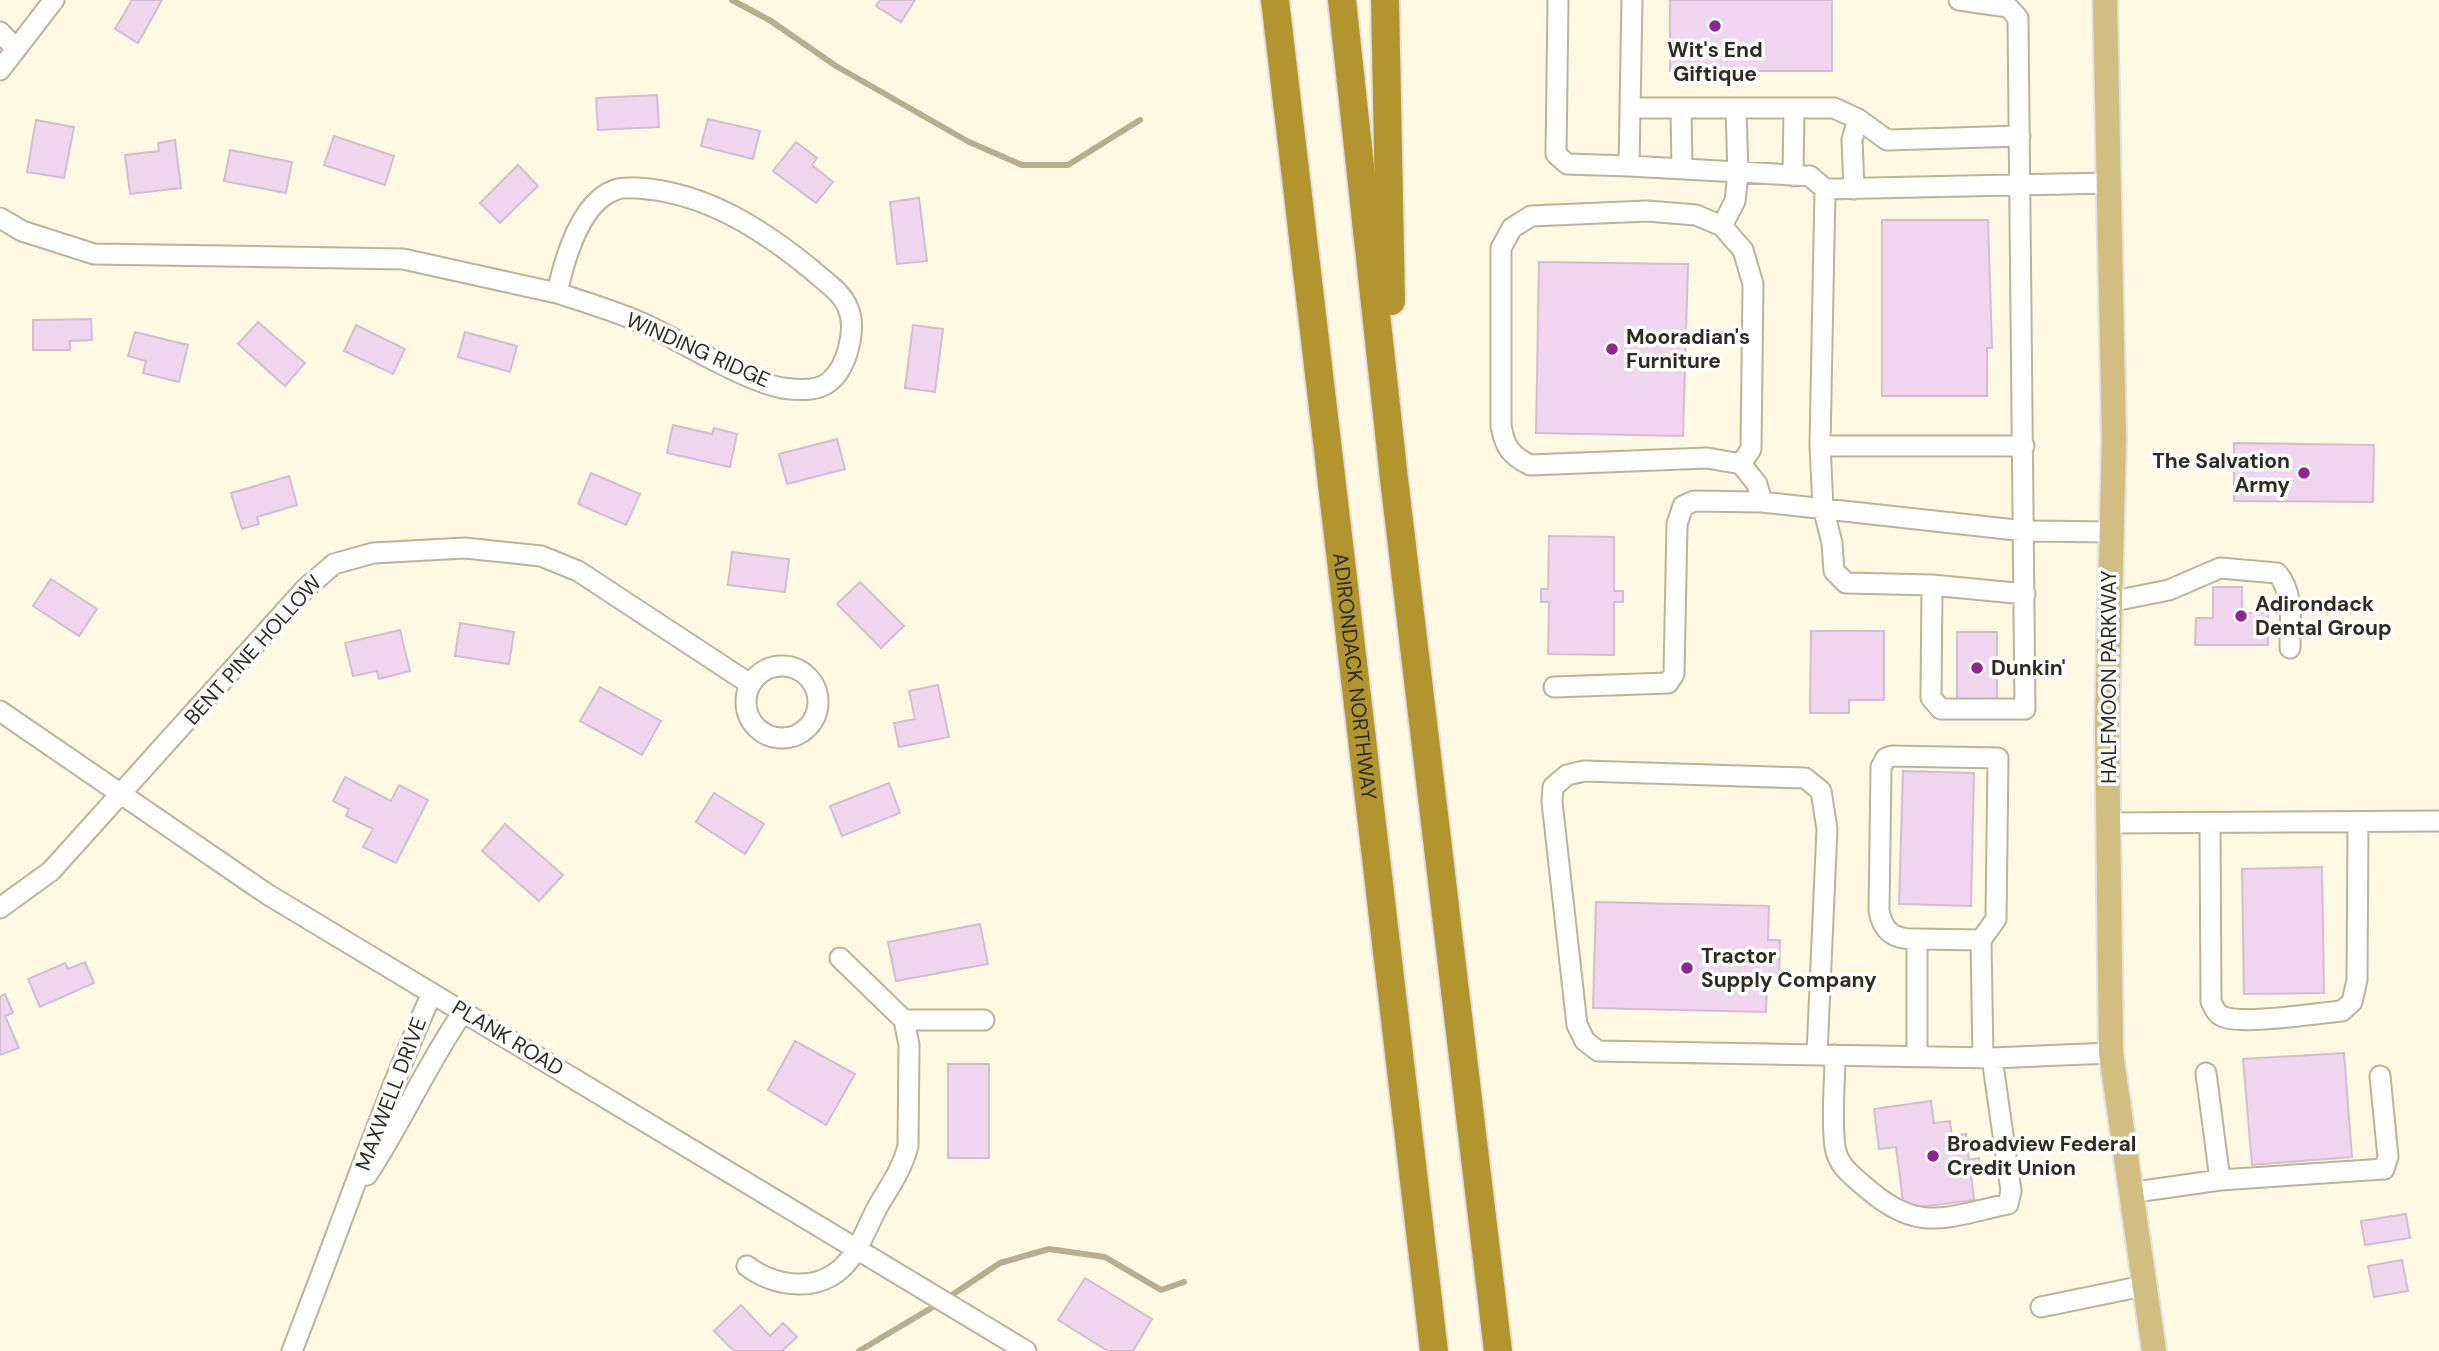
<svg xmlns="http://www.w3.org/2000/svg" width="2439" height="1351" viewBox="0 0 2439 1351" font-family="'DM Sans',sans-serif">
	<rect width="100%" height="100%" fill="#fff8e3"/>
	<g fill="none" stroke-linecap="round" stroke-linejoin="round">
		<!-- stream -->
		<path stroke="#b7ae90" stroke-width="6" d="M732,0L771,21L836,66L969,142L1022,165H1068L1140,120
			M859,1351L943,1301L1000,1263L1049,1249L1105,1257L1161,1290L1184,1282"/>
	</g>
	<!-- building -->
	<path fill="#efd5ed" stroke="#d3bed1" stroke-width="2" d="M132,0H162L138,43L115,29Z
		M880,0H915L901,22L876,6Z
		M1670,0H1832V71H1670Z
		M657,95L659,127L598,130L596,98Z
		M708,119L760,131L753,159L701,146Z
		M36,120L74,127L64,178L27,172Z
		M334,136L394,156L385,185L324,165Z
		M175,140L181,188L130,194L125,155L159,151L158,143Z
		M796,142L817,158L812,165L833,182L816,203L773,171Z
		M230,150L292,162L286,193L224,181Z
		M518,165L538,186L500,223L480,203Z
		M919,198L927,261L897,264L890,202Z
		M1882,220H1988L1992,348H1987V396H1882Z
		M1539,262L1688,264L1683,436L1536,433Z
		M91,319L92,340L70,341V350H33V320Z
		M258,322L305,363L285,386L238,344Z
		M356,325L405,349L393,374L344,351Z
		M913,325L943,329L935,392L905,388Z
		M135,332L188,345L179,382L143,373L146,361L128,356Z
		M465,332L517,346L510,372L458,357Z
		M673,425L712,434L714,428L737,434L730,467L667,453Z
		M837,439L845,469L787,484L779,454Z
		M2234,443L2374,445L2373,502L2234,501Z
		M591,473L640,494L626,525L578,504Z
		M289,476L297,505L257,517L259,524L242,529L231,493Z
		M1549,536L1614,537V591H1623V602H1614V655L1548,654L1549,602H1541V589H1548Z
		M732,552L789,559L785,592L728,585Z
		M51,579L97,609L79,636L33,606Z
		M860,582L904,626L881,648L837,604Z
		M2213,587H2242V613H2268V645H2195L2196,618H2213Z
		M460,623L514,632L509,664L455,656Z
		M400,630L410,671L379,679L377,671L353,676L345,643Z
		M1811,631H1884V700H1849V713H1810Z
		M1957,632H1997V704H1957Z
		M938,685L949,737L899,747L894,723L915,719L909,691Z
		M600,687L661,721L642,755L580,721Z
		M1903,771L1974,773L1971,906L1899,904Z
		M345,777L391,801L399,785L428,800L396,863L363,847L373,829L346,816L349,809L333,801Z
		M889,783L900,813L842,836L830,806Z
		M714,793L764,824L745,854L696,822Z
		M505,824L563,875L539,901L482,851Z
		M2322,867L2324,993L2244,994L2242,869Z
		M1596,902L1769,906L1768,940H1780L1779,979H1767L1766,1012L1593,1008Z
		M980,924L988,964L896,981L888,942Z
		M85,962L94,983L40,1007L28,979L65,963L68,969Z
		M5,994L13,1013L5,1016L19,1048L0,1055V997Z
		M795,1041L855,1074L826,1125L768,1090Z
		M2344,1053L2352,1157L2252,1165L2243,1059Z
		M948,1064H989V1158H948Z
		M1931,1101L1934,1123L1950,1121L1952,1136L1966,1134L1969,1160L1979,1158L1981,1171L1971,1172L1974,1200L1904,1209L1896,1147L1879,1149L1874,1109Z
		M2406,1214L2410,1238L2365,1245L2361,1221Z
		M2402,1260L2408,1291L2374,1297L2368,1266Z
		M1085,1278L1152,1319L1133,1351H1108L1058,1320Z
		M741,1305L770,1336L783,1323L797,1337L782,1351H734L714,1331Z"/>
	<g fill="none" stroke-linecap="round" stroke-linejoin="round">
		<!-- minor casing -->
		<g stroke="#bbb39a" stroke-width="23">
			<path id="minor" d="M1558,0L1556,154L1567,164L1629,166
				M1632,0L1629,166L1810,176L1825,189L2109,183
				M0,32L16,49
				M0,70L54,0
				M1630,108H1834L1858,119L1887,140L2020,136
				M1681,109L1682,168
				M1793,176L1794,108
				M637,188C704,192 761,228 812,270C824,281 842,292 848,308C857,329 847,368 829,382C817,392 796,390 782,388C742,380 682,341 642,323C615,311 585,302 557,293C564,261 580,202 615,190C621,187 630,188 637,188Z
				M1825,189L1820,446L1823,508L1832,543L1834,571L1846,583L1932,585L2025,594
				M1854,189L1852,140L1858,119
				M1647,211L1696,215L1722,226L1743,250L1753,284L1751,449L1741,464L1707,458L1530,465C1510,455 1505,447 1501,426V248L1512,228L1531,216Z
				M0,218L22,231L94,254L403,259L557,293
				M1722,226L1735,201L1738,174L1736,109
				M1820,446H2024
				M1741,464L1757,484L1762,502L2025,531L2109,532
				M1932,585L1931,698L1941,709H2025L2018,18L2008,7L1959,0
				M2109,602L2169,590L2220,568L2277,573C2295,594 2290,623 2290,648
				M746 702a36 36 0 1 1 72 0a36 36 0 1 1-72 0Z
				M1554,687L1668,683L1674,674L1677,524L1683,506L1694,501L1762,502
				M0,711L267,894L1026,1351
				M2108,823L2439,821
				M2210,823L2211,1001C2214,1008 2216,1014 2224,1017C2245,1025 2317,1013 2342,1011L2352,1002L2357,980L2358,822
				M0,908L51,871L305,589L334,564L373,553L465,548L541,556L578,571L750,684
				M1917,939C1896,940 1883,933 1879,911L1881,767L1886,758L1892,756L1998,758L1996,919L1981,940
				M904,1020H984
				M1817,1054L1827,829L1821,791L1805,778L1584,771L1567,775L1553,787L1552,802L1577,1025L1585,1041L1598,1051L1992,1058L2111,1053
				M1835,1055C1835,1085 1831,1117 1835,1147C1838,1165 1850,1174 1863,1185C1917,1234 1943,1218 2008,1204L2011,1191L1992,1058
				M1917,1057V939L1981,940L1983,1058
				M2206,1073L2220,1180
				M367,1175C402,1122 427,1064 463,1012
				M2129,1193L2220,1180L2384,1169L2388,1157L2380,1076
				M747,1266C772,1285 810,1292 837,1272C857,1257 866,1229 877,1208C889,1187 902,1170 908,1146L909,1045L904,1020L840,958
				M2041,1307L2143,1286
				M292,1351C339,1231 380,1110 432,993"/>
		</g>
		<!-- major casing -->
		<g stroke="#e2e1e0" stroke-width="28">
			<path id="major" d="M2105,0L2114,440L2107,723L2111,1053L2154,1351"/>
		</g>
		<!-- highway casing -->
		<g stroke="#e2e1e0" stroke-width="32">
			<g id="highway">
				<path id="s1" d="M1275,0L1434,1351"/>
				<path d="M1342,0L1394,479L1498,1351"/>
				<path d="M1385,0L1391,301"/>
			</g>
		</g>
		<!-- minor -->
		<use href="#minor" stroke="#fff" stroke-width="19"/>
		<!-- major -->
		<use href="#major" stroke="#d1bf82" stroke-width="24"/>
		<!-- highway -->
		<use href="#highway" stroke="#b2952e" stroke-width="28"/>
	</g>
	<!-- markers -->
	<g fill="#8d278d" stroke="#fff" stroke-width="2.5">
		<circle cx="1715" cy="26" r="7"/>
		<circle cx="1612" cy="349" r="7"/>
		<circle cx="2304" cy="473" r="7"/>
		<circle cx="2241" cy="616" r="7"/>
		<circle cx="1977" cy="668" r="7"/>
		<circle cx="1687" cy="968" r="7"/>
		<circle cx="1933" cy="1156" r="7"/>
	</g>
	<g text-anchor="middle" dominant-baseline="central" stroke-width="7" stroke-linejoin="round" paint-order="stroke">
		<!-- poi labels -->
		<g font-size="21" font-weight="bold" fill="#2e2b21" stroke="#fff" text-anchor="start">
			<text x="1715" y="50" text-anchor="middle">Wit's End<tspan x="1715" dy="24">Giftique</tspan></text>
			<text x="1626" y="337">Mooradian's<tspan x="1626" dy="24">Furniture</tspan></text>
			<text x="2290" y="461" text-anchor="end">The Salvation<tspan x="2290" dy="24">Army</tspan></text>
			<text x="2255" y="604">Adirondack<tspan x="2255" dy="24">Dental Group</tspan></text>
			<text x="1991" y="668">Dunkin'</text>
			<text x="1701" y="956">Tractor<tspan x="1701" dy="24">Supply Company</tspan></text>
			<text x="1947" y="1144">Broadview Federal<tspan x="1947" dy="24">Credit Union</tspan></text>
		</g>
		<!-- street labels -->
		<g font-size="21" fill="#2e2b21" stroke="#fff">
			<text transform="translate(698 350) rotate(24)">WINDING RIDGE</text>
			<text transform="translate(253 650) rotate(-48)">BENT PINE HOLLOW</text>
			<text stroke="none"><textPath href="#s1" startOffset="681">ADIRONDACK NORTHWAY</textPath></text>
			<text transform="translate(2109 677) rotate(-90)">HALFMOON PARKWAY</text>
			<text transform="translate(508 1038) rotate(31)">PLANK ROAD</text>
			<text transform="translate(391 1094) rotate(-69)">MAXWELL DRIVE</text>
		</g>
	</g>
</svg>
